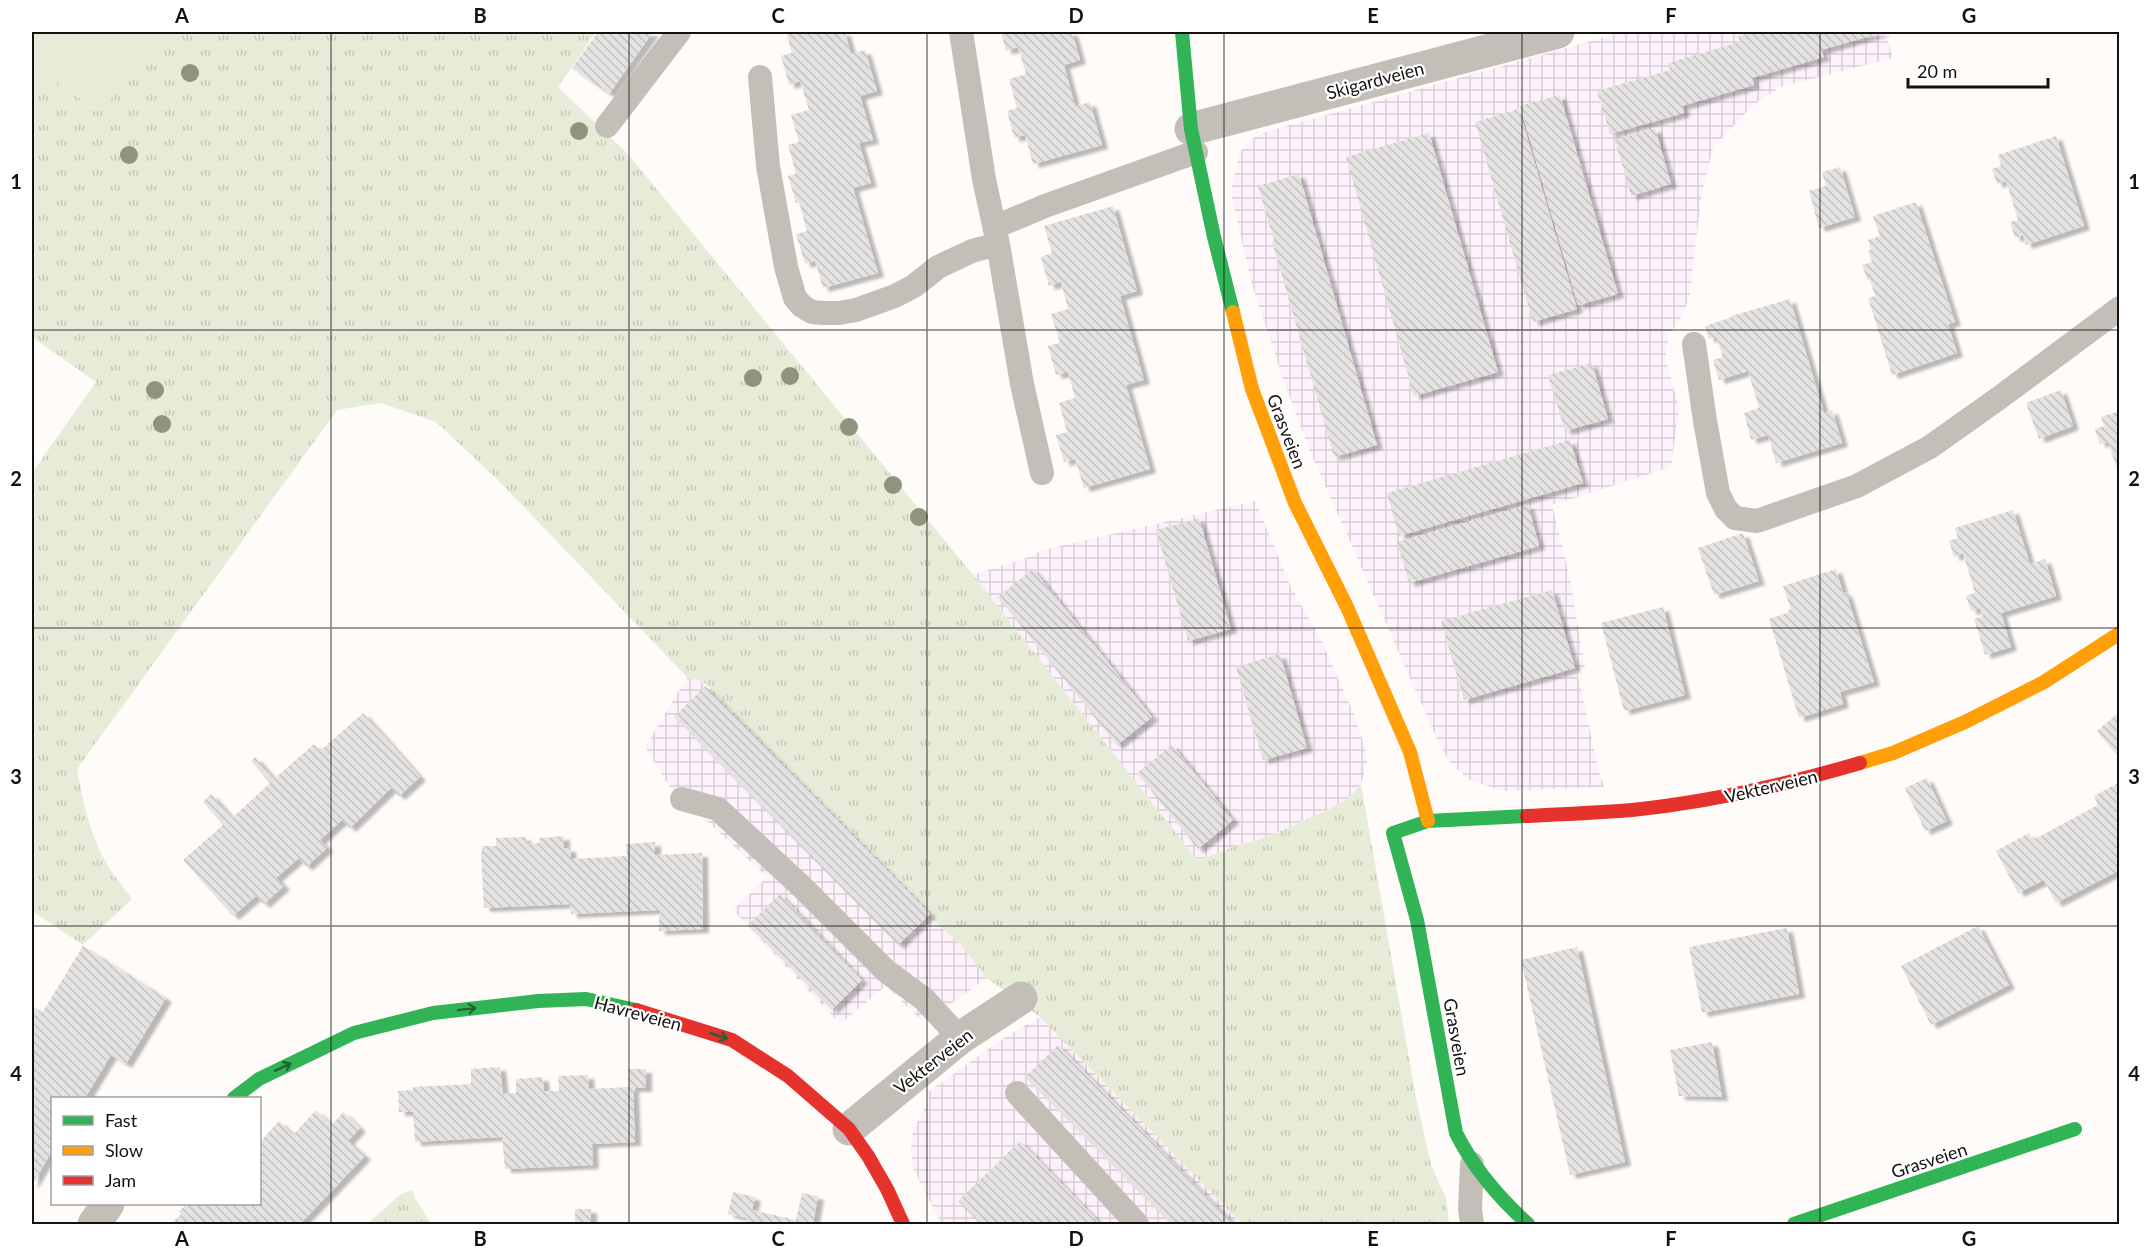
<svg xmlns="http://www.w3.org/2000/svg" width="2151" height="1256" viewBox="0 0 2151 1256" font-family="Lato,sans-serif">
	<defs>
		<pattern id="industrial-grid" width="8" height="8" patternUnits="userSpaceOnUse" patternTransform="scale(1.5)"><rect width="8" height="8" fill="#fdf2fb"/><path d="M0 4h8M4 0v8" fill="none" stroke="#d8ced6"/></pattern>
		<pattern id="park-tufts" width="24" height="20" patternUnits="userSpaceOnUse" patternTransform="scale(1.5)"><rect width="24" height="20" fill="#e6ecd7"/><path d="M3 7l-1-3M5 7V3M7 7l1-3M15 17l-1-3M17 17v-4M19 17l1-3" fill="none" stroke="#c4c9b8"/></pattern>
		<pattern id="building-back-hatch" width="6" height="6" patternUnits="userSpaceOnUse" patternTransform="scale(1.5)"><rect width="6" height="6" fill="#e5e3e2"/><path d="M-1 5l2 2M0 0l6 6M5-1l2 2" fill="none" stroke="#c4c2c1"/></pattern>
		<filter id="shadow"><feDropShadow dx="6" dy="4" stdDeviation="1.5" flood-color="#0004"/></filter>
	</defs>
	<rect width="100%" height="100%" fill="#fefbf9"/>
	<!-- industrial -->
	<path fill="url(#industrial-grid)" d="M1623,32H1896L1886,35L1893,58L1776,88V90L1753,105L1713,148L1702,192L1689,299L1678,323L1669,334L1665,357L1679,408L1671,467L1552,505L1570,579L1585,668L1577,671L1598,768L1604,787L1503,791L1470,780L1451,764L1440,746L1310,451L1284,382L1251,281L1231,192L1240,152L1250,140L1262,133Z
		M1255,501L1291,587L1322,642L1353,712L1365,747L1367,764L1361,784L1348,799L1330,809L1265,838L1233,847L1198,861L973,575L1026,558L1043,550Z
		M687,677L705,683L933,913L930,917L960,944L987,978L924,1023L886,986L840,1024L733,910L767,877L668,785L645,747Z
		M1040,1017L1242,1224H941L913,1168L911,1150L913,1131L929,1100L928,1092L1004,1038Z"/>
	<!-- park -->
	<path fill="url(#park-tufts)" d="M32,32H596L558,87L628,154L973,575L1198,861L1233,847L1265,838L1330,809L1348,799L1361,784L1416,1098L1431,1165L1446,1198L1449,1224H1242L1040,1017L987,978L960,944L930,917L933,913L705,683L687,677L499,481L436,422L381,403L337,410L77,769C83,801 90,836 107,864C114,876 124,888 132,899L83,945L32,911V473L96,382L32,337Z
		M412,1190L416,1200L431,1223L447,1224H367L400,1195Z"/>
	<!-- pitch -->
	<path fill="#e6ecd7" d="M32,32H162L100,113L32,64Z"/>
	<!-- building -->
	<path fill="url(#building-back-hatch)" filter="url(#shadow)" d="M598,32H653L609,94L572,68Z
		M786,32H845L851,54L865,50L877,91L860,96L873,140L859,143L871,183L853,188L878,273L823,288L815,261L805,264L796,234L807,231L799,202L796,203L788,176L796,174L788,145L799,142L791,115L809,110L800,81L789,85L781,56L792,53Z
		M1001,32H1072L1080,60L1064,65L1075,106L1090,102L1102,145L1033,164L1025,135L1014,138L1007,111L1017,108L1009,79L1026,74L1018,47L1006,51Z
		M1753,32H1885L1821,50L1824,57L1752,78L1754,85L1682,106L1684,113L1610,134L1597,91L1670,70L1668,63L1740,42L1738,36Z
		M1560,95L1618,294L1578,305L1520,106Z
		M1519,109L1577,309L1533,322L1475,122Z
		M1655,128L1671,184L1631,196L1615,140Z
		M1429,133L1498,372L1414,396L1346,157Z
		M2056,136L2084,226L2026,245L2023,235L2015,238L2010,222L2018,220L2006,181L1997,184L1992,169L2001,166L1998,155Z
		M1840,167L1855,217L1819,228L1809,191L1826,186L1822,172Z
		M1299,174L1377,445L1334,457L1272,241L1274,240L1258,186Z
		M1916,202L1955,322L1948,324L1957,353L1892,375L1868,298L1875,296L1870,280L1868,281L1862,265L1872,262L1868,251L1871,250L1868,240L1880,236L1873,216Z
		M1113,206L1137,291L1120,296L1144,380L1126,385L1150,469L1084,488L1075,459L1064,462L1056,435L1067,432L1059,403L1075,398L1068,372L1056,375L1048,346L1060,343L1051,314L1068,309L1061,282L1049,286L1041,257L1052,253L1044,226Z
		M1790,299L1824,413L1832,410L1842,443L1776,463L1768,435L1751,440L1744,413L1759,408L1748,371L1719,380L1713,360L1723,357L1716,336L1709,339L1705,326L1732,317L1731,316Z
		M1592,363L1608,419L1565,431L1548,375Z
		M2061,390L2073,426L2039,439L2026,403Z
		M2120,411V475H2119L2108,442L2100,444L2095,429L2104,426L2101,417Z
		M1570,440L1583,483L1399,536L1387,493Z
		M1528,505L1539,546L1409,583L1397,542Z
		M2013,510L2030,564L2045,559L2056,596L2001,613L2011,647L1985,655L1974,619L1983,616L1980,608L1971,611L1966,596L1975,593L1963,553L1954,557L1949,541L1958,538L1955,528Z
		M1199,518L1231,629L1188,641L1156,530Z
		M1743,533L1759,581L1714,595L1698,548Z
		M1033,569L1152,717L1117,745L998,597Z
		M1836,569L1843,593L1846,592L1874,682L1840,692L1843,704L1799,718L1769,619L1789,612L1788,610L1791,609L1783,586Z
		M1552,590L1575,668L1464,700L1441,621Z
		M1663,607L1685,695L1624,711L1601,623Z
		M1280,654L1307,748L1263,760L1236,667Z
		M705,686L930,914L898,945L674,717Z
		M2120,711V759L2097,731Z
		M363,713L420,777L399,796L391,788L350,828L342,820L320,840L327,848L306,867L299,858L276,878L284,886L264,904L256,896L233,916L183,860L223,825L203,802L211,794L232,818L270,783L251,761L255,757L274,779L314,744L320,751Z
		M1172,745L1233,820L1198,849L1137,773Z
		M1927,778L1947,821L1925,831L1905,788Z
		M2120,782V870L2056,903L2044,880L2018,893L1996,851L2029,833L2033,840L2098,805L2094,796Z
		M564,836V848H570L571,859L627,856L626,844L655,842V855L702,853L703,929L659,931V910L571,914L570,904L484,908L481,852H482V846H496V838L526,837V844L539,843V838Z
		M780,894L862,980L832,1010L748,925Z
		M1978,926L2009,985L1931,1025L1901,966Z
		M1787,928L1799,994L1702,1013L1689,947Z
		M83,946L166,998L126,1064L111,1055L85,1098H52V1151L32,1185V1006L42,1013Z
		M1577,947L1625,1162L1570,1175L1521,960Z
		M1712,1042L1722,1097L1679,1096L1670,1050Z
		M1058,1045L1233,1223L1232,1224H1171L1025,1077Z
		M500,1067L503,1094L516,1093V1079L543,1077L544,1091H559L558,1076L588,1075L589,1089L629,1087L628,1069H646V1088H633L635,1142L592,1144L593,1165L505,1169L502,1137L415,1142L413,1112H399L398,1091L413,1090V1087L471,1084V1069Z
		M316,1110L332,1125L343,1112L360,1128L348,1141L365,1156L300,1224H171L181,1214L179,1212L186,1204H260V1142L279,1121L293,1135Z
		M1020,1141L1101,1224H981L958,1201Z
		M733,1192L755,1197L752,1210L796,1220L802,1193L818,1196L813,1224H746L747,1218L728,1214Z
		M575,1209H591V1223H575Z"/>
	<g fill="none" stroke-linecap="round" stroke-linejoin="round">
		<!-- lane -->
		<path stroke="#c4beb8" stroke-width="24" d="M961,32L984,179L998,244L1022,384L1042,473
			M760,77L768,166L786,267L795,298L802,306L812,312L823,313H839L856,310L895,296L914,286L938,267L972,251L998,244
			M607,126L679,32
			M995,227L1045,206L1196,152
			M1694,344L1705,421L1718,493L1726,509L1735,518L1757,521L1857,486L1930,447L1999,398L2120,308
			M682,799L718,809L802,887L886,971L924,999L960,1038
			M1017,1093L1137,1224
			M1472,1164L1470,1209L1472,1224"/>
		<!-- street -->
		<path stroke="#c4beb8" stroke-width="33" d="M1191,129L1558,32
			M849,1129L960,1038L1021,998
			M94,1224L108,1204"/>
		<!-- fast -->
		<path stroke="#30b455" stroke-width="14" d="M1182,32L1191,129L1214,237L1233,312
			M1527,816L1428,821L1393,833L1417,920L1456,1133C1474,1169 1498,1197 1528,1224
			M234,1098L259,1079L354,1033L433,1013L538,1001L586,999L636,1010
			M1794,1224L2075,1129"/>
		<!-- slow -->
		<path stroke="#ff9f0a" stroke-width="14" d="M1233,312L1252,389L1295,503L1347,607L1410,752L1428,821
			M1860,763L1893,753L1965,722L2044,682L2120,633"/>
		<!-- jam -->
		<path stroke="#e5322d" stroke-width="14" d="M1527,816C1562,814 1597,813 1632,810C1710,802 1785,785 1860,763
			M636,1010L732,1040L788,1076L849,1129L868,1156L887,1189L903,1224"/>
	</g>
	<!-- trees -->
	<g fill="#8f947c">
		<circle cx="190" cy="73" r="9"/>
		<circle cx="579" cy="131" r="9"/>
		<circle cx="129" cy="155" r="9"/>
		<circle cx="790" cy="376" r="9"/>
		<circle cx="753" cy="378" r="9"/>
		<circle cx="155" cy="390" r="9"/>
		<circle cx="162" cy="424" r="9"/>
		<circle cx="849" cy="427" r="9"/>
		<circle cx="893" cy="485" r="9"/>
		<circle cx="919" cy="517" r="9"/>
	</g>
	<!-- one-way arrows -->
	<defs><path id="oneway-shaft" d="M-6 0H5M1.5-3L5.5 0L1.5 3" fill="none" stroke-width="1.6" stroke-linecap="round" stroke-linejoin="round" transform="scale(1.5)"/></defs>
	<g stroke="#226333">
		<use href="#oneway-shaft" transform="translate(467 1009) rotate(-7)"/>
		<use href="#oneway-shaft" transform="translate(719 1036) rotate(18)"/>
		<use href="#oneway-shaft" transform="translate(283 1067) rotate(-26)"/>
	</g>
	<!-- grid -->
	<path fill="none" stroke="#131211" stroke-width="1.5" stroke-opacity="0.55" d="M331,32V1224M629,32V1224M927,32V1224M1224,32V1224M1522,32V1224M1820,32V1224M32,330H2120M32,628H2120M32,926H2120"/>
	<g text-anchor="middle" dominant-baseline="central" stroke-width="4.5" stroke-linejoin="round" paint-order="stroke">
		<!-- street labels -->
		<g font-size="18" fill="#131211" stroke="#fff">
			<text transform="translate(1375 80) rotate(-15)">Skigardveien</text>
			<text transform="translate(1287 431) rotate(69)">Grasveien</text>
			<text transform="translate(1771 786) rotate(-13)">Vekterveien</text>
			<text transform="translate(638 1013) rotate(15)">Havreveien</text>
			<text transform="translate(1457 1037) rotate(80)">Grasveien</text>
			<text transform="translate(933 1061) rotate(-38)">Vekterveien</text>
			<text transform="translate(1929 1160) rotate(-18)">Grasveien</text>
		</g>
	</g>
	<!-- border -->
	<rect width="2151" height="1256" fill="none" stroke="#ffffff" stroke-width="66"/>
	<!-- legend -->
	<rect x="51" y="1097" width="210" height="108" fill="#ffffff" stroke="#a1a0a0" stroke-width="1.5"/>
	<rect x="63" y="1116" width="30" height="9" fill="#30b455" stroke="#a1a0a0" stroke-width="1.5"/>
	<text x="105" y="1127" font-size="18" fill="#131211">Fast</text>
	<rect x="63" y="1146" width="30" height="9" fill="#ff9f0a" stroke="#a1a0a0" stroke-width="1.5"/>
	<text x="105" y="1157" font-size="18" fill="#131211">Slow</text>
	<rect x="63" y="1176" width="30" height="9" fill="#e5322d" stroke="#a1a0a0" stroke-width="1.5"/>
	<text x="105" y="1187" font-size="18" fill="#131211">Jam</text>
	<!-- scale -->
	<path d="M1908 78v9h140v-9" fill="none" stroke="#131211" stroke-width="3"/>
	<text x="1917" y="78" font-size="18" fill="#131211" stroke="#ffffff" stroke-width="4.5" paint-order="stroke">20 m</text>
	<rect x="33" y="33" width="2085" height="1190" fill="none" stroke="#131211" stroke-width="2"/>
	<g font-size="20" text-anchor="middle" font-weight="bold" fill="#131211">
		<text x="182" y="23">A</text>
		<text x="480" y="23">B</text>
		<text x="778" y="23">C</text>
		<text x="1076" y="23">D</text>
		<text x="1373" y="23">E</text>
		<text x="1671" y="23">F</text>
		<text x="1969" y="23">G</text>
		<text x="16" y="189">1</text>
		<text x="2134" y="189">1</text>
		<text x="16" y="486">2</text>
		<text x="2134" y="486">2</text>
		<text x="16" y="784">3</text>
		<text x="2134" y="784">3</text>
		<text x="16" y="1081">4</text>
		<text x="2134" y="1081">4</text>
		<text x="182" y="1246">A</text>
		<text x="480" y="1246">B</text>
		<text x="778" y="1246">C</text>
		<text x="1076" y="1246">D</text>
		<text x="1373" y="1246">E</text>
		<text x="1671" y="1246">F</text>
		<text x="1969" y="1246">G</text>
	</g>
</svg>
